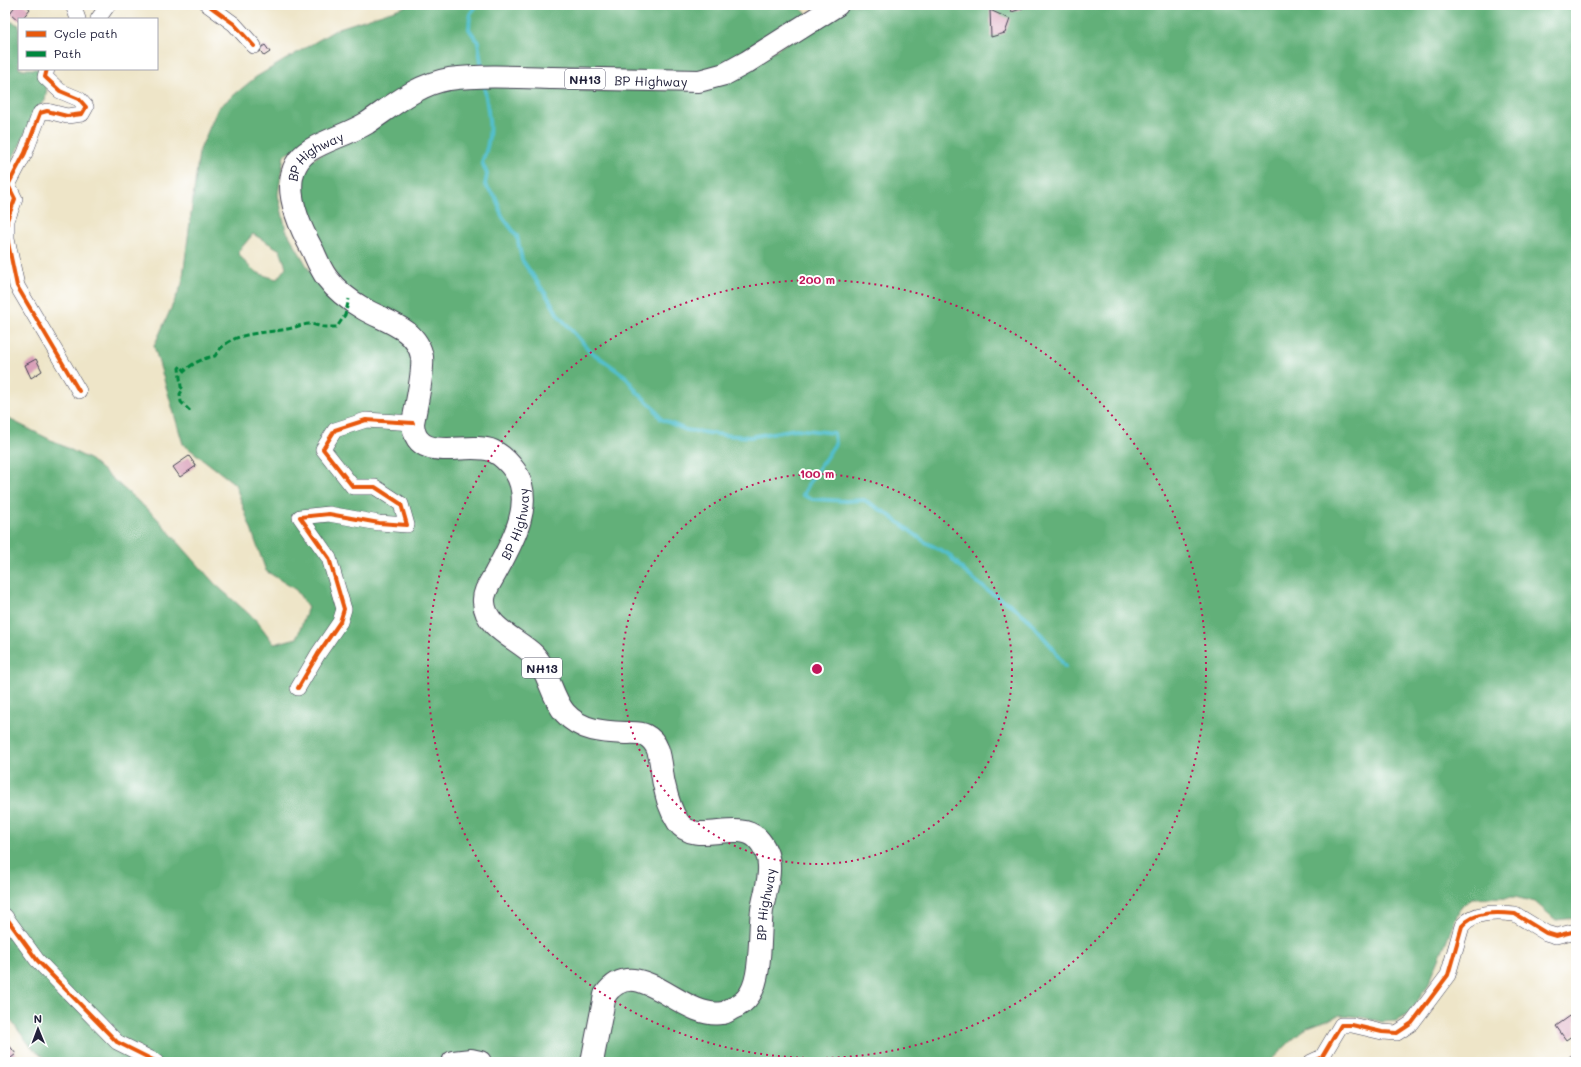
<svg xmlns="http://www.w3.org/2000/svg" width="1581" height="1067" viewBox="0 0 1581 1067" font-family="Mali,sans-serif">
	<rect width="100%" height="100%" fill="#fff"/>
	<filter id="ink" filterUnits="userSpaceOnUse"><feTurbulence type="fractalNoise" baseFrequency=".025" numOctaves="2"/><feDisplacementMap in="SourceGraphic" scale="8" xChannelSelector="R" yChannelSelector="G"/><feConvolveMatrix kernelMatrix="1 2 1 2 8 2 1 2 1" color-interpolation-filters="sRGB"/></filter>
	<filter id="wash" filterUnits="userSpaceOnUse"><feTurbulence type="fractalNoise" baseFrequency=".012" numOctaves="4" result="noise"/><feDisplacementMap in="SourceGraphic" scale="16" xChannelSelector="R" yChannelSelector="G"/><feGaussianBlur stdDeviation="0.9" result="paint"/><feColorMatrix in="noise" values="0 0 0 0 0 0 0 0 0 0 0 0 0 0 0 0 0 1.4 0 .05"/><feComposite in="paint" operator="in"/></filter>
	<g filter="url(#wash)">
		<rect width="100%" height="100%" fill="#eee5c8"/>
		<!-- forest -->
		<path fill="#62b079" stroke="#42695a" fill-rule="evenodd" d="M410,5H798L808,15L722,67L696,75L450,74L284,155L278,195L286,230L318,285L336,276L302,208L299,189L306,163L423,96L449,86L727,80L848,5H1576V918L1556,920L1535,902L1515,897L1472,898L1460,908L1428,985L1409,1014L1396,1021L1382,1022L1361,1017L1341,1015L1308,1027L1293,1039L1269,1062H51L32,1048L5,1013V417L91,460L155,516L215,584L257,621L274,644L297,638L308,607L296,590L266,571L235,484L183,444L154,346L182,284L199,152L218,108L256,77L339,28ZM253,234L280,250L286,267L277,279C257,274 249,270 238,252Z
			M5,19L19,25V69H39L47,88L45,100L34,112L20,145L5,172Z"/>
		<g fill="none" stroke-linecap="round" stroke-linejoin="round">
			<!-- stream -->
			<path stroke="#52bfcc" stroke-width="4" d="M477,5L470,14L469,29L478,42L482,69
				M484,84C488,115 495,132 482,162L487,174L485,185L496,198L502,216L517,236L522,260L549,299L558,315L590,351L625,376L638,393L654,408L661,419L686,430L724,435L750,437L796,429L834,433L835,444L811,480L803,495L812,499L846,501L864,500L886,513L925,542L948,554L966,573L988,591L1011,605L1026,617L1052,647L1065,667"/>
		</g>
		<g id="blocks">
			<!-- building -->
			<path fill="#d9a0b9" d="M16,5H25L30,9L22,19H19V21L10,13Z
				M1009,5H1024L1023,8L1012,12Z
				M990,10L1010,19L1005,33L991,37Z
				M265,45L270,52L264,56L259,49Z
				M36,359L42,371L31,378L25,365Z
				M189,456L196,466L180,477L173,467Z
				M1573,1014L1576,1017V1033L1566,1040L1556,1026Z
				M5,1040L16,1054L6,1062H5Z"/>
		</g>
	</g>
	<g filter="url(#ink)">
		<use href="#blocks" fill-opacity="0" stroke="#413f50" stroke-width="1"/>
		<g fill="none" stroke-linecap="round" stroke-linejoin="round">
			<!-- minor casing -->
			<g stroke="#413f50" stroke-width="16">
				<path id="minor" d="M73,5L78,19
					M208,5L234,24L254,46
					M98,19L108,5
					M47,69L45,77L60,91L79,99L86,107L82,114L67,116L47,111L40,113L25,153L8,185L15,199L7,220V238L17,286L79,391
					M298,688L318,654L340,622L344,609L329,558L300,517L329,514L379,523L407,525L401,504L375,487H353L323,449L335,430L366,420L413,423
					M5,916L37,960L117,1042L157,1062
					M1311,1062L1322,1057L1341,1025H1352L1382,1032L1397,1033L1412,1023L1448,975L1462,926C1474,911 1497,912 1515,914L1546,933L1556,936L1576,931
					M1575,1062H1576"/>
			</g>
			<!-- trunk casing -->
			<g stroke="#413f50" stroke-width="24">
				<g id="trunk">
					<path d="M453,1062L471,1060L480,1062"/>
					<path id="s1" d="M592,1062L605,995C637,950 681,1020 722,1013C725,1013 728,1011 731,1009C739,1006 745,1002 750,994C762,976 759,933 762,910C764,895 770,881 769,866C769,856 764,845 757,838C736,819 695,847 678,822C670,810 667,798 664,784C660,767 663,744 645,735C639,732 631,733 625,733C603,732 581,731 565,713C551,697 549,671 534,655C518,639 485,628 484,602C483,592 490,583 495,574C510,546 536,504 515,471C510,464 501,455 493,451C468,440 415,466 413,423C416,406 424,372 422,357C417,328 384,321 364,309C350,301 336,290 327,278C321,270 317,260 313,251C298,224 274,173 310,150C328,139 349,134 367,123C392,106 418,84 449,79C483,75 518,77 553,78C602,79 650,80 699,81L725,74L747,62L837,5"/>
				</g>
			</g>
			<!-- minor -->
			<use href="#minor" stroke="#fff" stroke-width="15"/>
			<!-- trunk -->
			<use href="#trunk" stroke="#fff" stroke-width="22"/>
			<!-- quiet -->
			<path stroke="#00873e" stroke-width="3" stroke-dasharray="6 3" stroke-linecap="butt" d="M190,411L181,402L180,394L183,389L181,387L179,368L181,366L185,371C192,363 204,358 215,356C229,332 258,334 282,330C291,329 300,325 309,324C314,324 320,327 325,327C329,327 333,327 337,327L345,315L349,299"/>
			<!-- cycleway casing -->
			<g stroke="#fff" stroke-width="6">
				<path id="cycleway" d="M208,5L234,24L254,46
					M47,69L45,77L60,91L79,99L86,107L82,114L67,116L47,111L40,113L25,153L8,185L15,199L7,220V238L17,286L79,391
					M298,688L318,654L340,622L344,609L329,558L300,517L329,514L379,523L407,525L401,504L375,487H353L323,449L335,430L366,420L413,423
					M5,916L37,960L117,1042L157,1062
					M1311,1062L1322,1057L1341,1025H1352L1382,1032L1397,1033L1412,1023L1448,975L1462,926C1474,911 1497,912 1515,914L1546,933L1556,936L1576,931"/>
			</g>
			<!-- cycleway -->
			<use href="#cycleway" stroke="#e8590c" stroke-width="4"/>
		</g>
	</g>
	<!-- distance rings -->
	<g fill="none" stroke="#c2185b" stroke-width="2" stroke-dasharray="2 4">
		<circle cx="817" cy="669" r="195"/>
		<circle cx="817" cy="669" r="389"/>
	</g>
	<g text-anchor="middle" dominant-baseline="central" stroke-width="4" stroke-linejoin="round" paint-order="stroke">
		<!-- shield labels -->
		<g fill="#fff" stroke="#646476" stroke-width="1">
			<rect x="565" y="69" width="40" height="20" rx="3"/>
			<rect x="522" y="658" width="40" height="20" rx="3"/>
		</g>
		<g font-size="12" font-weight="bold" fill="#22223b">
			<text x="585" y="79">NH13</text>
			<text x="542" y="668">NH13</text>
		</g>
		<!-- street labels -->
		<g font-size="13" fill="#22223b" stroke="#fff">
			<text stroke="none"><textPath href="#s1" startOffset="1762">BP Highway</textPath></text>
			<text stroke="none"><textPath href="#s1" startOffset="1402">BP Highway</textPath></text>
			<text stroke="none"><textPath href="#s1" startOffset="886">BP Highway</textPath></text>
			<text stroke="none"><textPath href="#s1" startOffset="324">BP Highway</textPath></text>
		</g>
	</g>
	<circle cx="817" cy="669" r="6" fill="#c2185b" stroke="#fff" stroke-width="2"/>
	<g font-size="12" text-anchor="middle" font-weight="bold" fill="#c2185b" stroke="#fff" stroke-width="4" stroke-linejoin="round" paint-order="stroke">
		<text x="817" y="284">200 m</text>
		<text x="817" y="478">100 m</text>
	</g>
	<!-- margin -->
	<rect width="1581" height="1067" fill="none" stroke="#fff" stroke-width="20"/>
	<!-- legend -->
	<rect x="18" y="18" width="140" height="52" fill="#ffffff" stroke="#a7a7b1"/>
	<rect x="26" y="31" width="20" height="6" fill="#e8590c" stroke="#a7a7b1"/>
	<text x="54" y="38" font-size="12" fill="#22223b">Cycle path</text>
	<rect x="26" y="51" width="20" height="6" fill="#00873e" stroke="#a7a7b1"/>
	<text x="54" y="58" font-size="12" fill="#22223b">Path</text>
	<!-- north arrow -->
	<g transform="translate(38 1029) rotate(359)" stroke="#ffffff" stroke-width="3" paint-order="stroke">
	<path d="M0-3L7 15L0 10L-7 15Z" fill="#22223b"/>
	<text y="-6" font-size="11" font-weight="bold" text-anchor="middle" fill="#22223b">N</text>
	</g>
</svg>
